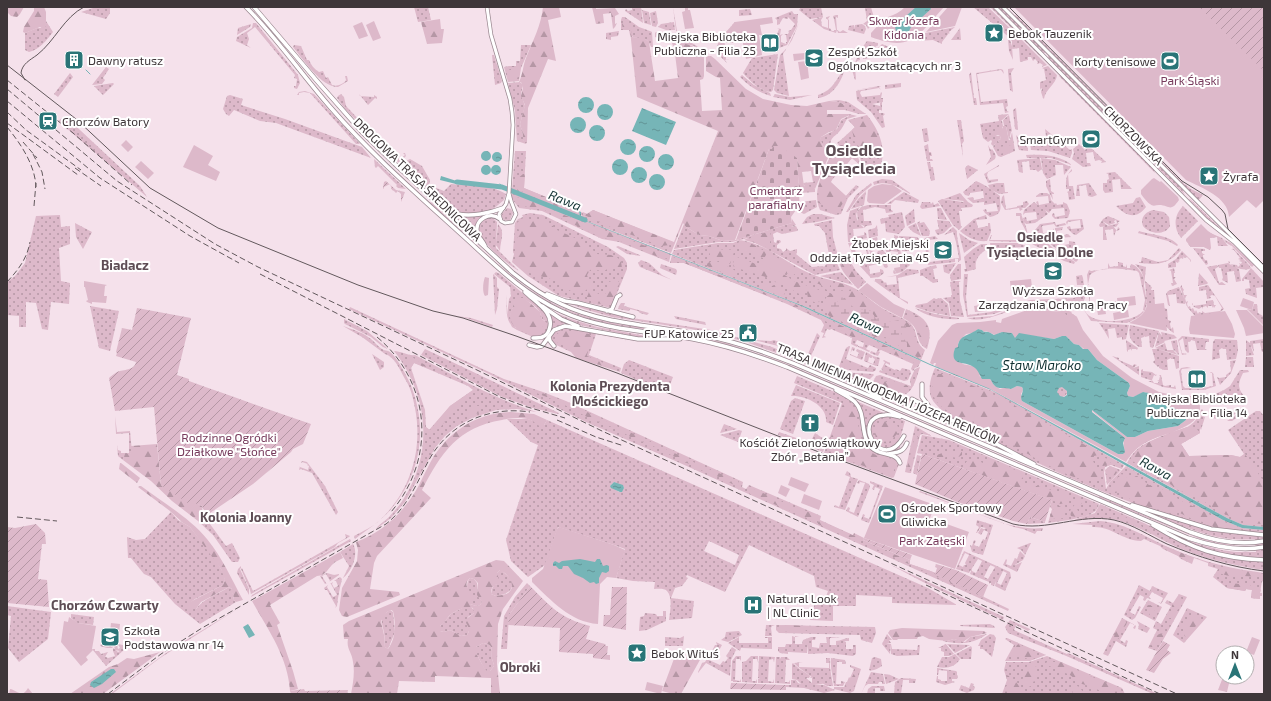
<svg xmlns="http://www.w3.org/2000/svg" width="1271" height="701" viewBox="0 0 1271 701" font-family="'Exo 2',sans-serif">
	<defs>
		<pattern id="grass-dots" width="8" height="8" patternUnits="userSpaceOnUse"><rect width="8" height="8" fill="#ddb9ca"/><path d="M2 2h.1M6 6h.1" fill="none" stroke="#b597a5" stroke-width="1.8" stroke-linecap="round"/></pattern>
		<pattern id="forest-firs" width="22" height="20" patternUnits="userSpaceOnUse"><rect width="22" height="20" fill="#ddb9ca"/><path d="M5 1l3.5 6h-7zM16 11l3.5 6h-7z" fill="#b597a5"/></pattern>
		<pattern id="wetland-marsh" width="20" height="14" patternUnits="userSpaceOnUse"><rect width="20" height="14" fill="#ddb9ca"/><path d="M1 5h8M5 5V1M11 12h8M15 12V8" fill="none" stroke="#b597a5"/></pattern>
		<pattern id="cemetery-stones" width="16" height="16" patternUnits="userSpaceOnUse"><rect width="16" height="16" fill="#ddb9ca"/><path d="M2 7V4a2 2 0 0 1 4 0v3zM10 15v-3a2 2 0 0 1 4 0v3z" fill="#b597a5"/></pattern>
		<pattern id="garden-furrows" width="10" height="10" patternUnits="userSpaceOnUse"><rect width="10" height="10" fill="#ddb9ca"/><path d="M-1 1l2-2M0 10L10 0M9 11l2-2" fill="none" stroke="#b597a5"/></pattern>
		<pattern id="water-ripples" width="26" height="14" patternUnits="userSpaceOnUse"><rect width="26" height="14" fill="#76b5b7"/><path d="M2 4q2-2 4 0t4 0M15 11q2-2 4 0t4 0" fill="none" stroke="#629496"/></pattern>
	</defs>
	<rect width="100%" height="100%" fill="#f5e1eb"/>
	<!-- grass -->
	<path fill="url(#grass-dots)" fill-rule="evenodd" d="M96,7H110V13L106,19L81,12Z
		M414,7H428L431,20L418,22Z
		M641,7L643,23L625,11L626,9L628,11L632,10V8Z
		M673,7L677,31C687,35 709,49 715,34L716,37C705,48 687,36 676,31Z
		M801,7H821L823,17L810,19L799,10Z
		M871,7C874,19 877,19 868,29L866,25L863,24L867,21L865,8H863Z
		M973,7H988L1016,34L1010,38Z
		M990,7H992L1039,54L1041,57Z
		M997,7H1001L1045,51V53H1043Z
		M750,9L752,15L739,16V10Z
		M642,10L649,12L651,25L644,23Z
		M656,11L658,23L656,27L652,26L650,13Z
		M792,11L794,14H798L797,26L787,45L779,48L777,34L779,29L777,28L781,29L780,35L783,34L781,36V42L786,44V42H787L786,35L784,34H788L789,32L788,31L791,30L795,24L788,17V19L783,18L780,23V24L777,25V20L775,18Z
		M836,15H838V18L836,17V18L837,30L840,32L843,30L848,33H838L837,30L836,33L824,29L812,20L823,17L821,20L822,26L828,28V20L826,18L827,17L830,16L828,19L829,20V28L831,29L830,31L831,30L832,31H834V30H836L834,19L833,16Z
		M1016,15L1050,49L1049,50L1014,16Z
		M622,17H625L639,27L650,31L652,32L653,47H651C646,33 639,42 630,35L629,30H621V20Z
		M46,21L53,32C46,41 40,49 29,52L25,50V33L37,28H46Z
		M674,22L675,30H666L658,27L661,24Z
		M735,22H740L747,42L743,43L741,33L733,34L734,43H726L725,33Z
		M253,23H256L298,75L300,83L297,89L294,88V86H296L297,79L294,78L295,75L255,27L247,33L249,39L247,45L251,48L236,41L237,37L252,28Z
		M799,23L792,40L783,54L789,96L777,93L774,90L780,55L787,48Z
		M251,24L250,27L237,35L238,28Z
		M862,24L865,26L866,29L864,34L848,30L849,26L854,25L855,29V25Z
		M955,27L949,32L950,34L949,33L942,42V44L933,40L916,41L925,33Z
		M960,28L961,40H951Z
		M619,31L618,36L611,37V40L606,39V33Z
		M656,32C670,36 698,40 702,53L694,46L681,43L673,46L671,40L665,39L664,40L655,37V33Z
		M724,34L726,59H728L729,60L727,59L725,60L727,63C720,56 715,52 718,43H719L718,42Z
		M1016,34L1047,65L1042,67L1043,65L1040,63L1038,64H1037L1038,62L1035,59L1033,61L1031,57H1028V60L1020,62L1019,48L1012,49V47L1013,60L1009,51L1008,40H1010L1012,46V41L1010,39Z
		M867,41L878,43V45C873,50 865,46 861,53L859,52Z
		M882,44L891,48V46L894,47L896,53L893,50L895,54L863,59V55L865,52L877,49Z
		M294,45L301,46L307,60H309C311,65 314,69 319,72L323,71L326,78L328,77L332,85C336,87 344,84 346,80L345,76H347L348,81L338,87C321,87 303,59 293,47Z
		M521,45H531L521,68L519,81L508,82L504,67L509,66H516V61H520Z
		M1051,50L1126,126L1125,127L1050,52Z
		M859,53L860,54V60L857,61L855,67L856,79L855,80L852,70Z
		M778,54L773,90L771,92C760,91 750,81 743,73L752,58Z
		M492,55H494L502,81L501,83L495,85Z
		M1048,55L1182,189L1185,195L1048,58Z
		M1048,66L1057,75C1056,85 1045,89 1044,99L1043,98L1041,92L1042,89L1041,88L1040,90V82L1046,80L1044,69L1042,68Z
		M106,67L109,69L103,78L105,80L102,84L92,85Z
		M1014,68L1011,73L1013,92L1010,90L1008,72V69Z
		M1001,69L1003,70L1004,74L1001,70L977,74L981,102L1007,99L1008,106L1006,107L1007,111L1009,112L1005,113L1003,103L980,105L976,73Z
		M843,71L844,72C840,84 831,97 818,98V95C833,90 834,82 843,71Z
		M971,72L974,98H976L977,105H974L969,75Z
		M70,73L73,77L58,97L54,94Z
		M742,75L754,85L770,93L771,96C759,93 749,86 740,77Z
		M1060,75L1153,168L1155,173L1059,76Z
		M520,82L523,85L521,94L525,106L520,124L523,135V140L527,142L526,144L517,141V143L515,111L508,83Z
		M113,83L114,84L103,95L94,86Z
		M901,83V87L885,89V85Z
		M879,86H881L879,87L881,90L879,88L861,91L860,93L862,97L880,95L881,92L882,93L881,98H883V102L872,104L880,106V103L882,102V111L881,110H879V113H883L885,114L883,116L885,127L882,128L871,112L857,100L856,91L877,87L856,90Z
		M305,91L314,94L360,144H356L310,93L304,92L299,93V95H297L299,92Z
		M341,94L344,97L346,106L394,157L400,159L405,155L403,153H405L406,156L402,160L401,165L346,110L337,98L338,96Z
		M359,94L360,96L374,97V95L377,97V99L375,98L368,105Z
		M775,94L790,97L812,95L790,100L773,97Z
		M230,95L243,99L241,105L285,119L362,147L371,158L276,123L260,121L234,110L229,116L226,114L223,109L227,96Z
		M839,100L848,102L866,114H859L845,110V105L839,102L829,101Z
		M1016,108L1018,129L1017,130L1015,129L1013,111L1014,109Z
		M849,114L857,116L847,119C845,122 844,125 842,128C833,141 830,133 830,153C825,149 820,144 821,137L837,129L841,120L849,116Z
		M1009,114L1001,121H1002L1003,126L1001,132H992L995,136H1000L1001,139L998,140L999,143L1003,141L1010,140L1012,132L1015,151L1001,157L998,156L993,147L996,143L993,146L991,144L992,141L991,140L988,142L983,138L980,124L999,121L998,115Z
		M867,115C880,131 890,155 876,173L863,166L860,158L842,139L855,127L848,120Z
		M1009,115L1012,131L1011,132L1009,140L1006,126H1004L1003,120Z
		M65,116L140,186L147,197L58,121Z
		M957,120H961L964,141L962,144L963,157Z
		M927,128L929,141L925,142H924L922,129Z
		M1128,128L1182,182L1191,189L1203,195L1198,201L1127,129Z
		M1045,129L1070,150L1072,149V153L1070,158L1048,151L1031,150L1030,143L1043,141L1046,136Z
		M1016,135L1028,148V151L1019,150L1018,147Z
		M842,139L858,157L861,166L852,158L830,182L846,196L856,185L859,187L848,198L841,214L836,215L820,210C812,192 822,173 830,157L833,159L842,149L837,143Z
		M928,144L929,152H931L932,156H930V159H932L933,161H927L924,146Z
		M1079,144L1085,150L1089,146L1106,162L1101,163L1102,161L1099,160L1095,161L1093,152L1086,153L1087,163H1090L1091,166L1083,167L1072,159L1074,153L1073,149Z
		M988,145L991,150L992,149C994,152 997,155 995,159L986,165L991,157Z
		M515,151H526L524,188L579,211V216L512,190Z
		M1026,155C1041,154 1060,155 1072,165L1051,158H1027Z
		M1040,158L1042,169L1038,172L1036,170H1030L1029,161L1022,162L1023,173L1019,172L1017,160Z
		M1041,158L1055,160L1071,167L1064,175L1063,165H1055L1056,175L1047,179L1043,173Z
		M374,159L406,189L398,188L396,186L397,185L378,166L376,168L375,167Z
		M410,159L422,166L430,180L429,185L444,191L451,184C470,186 490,184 506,194L504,200L492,210L470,214L458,213L449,209L441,203L404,169V164L406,161Z
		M927,162H930L931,167H933L935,180L931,181Z
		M968,165L978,170L967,179L965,168Z
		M999,165V166L988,172L987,175L989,180L998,179V181L988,183L984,174Z
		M1072,169V171L1068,174L1069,186H1073L1075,199L1069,200L1068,193L1067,192L1069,191V189H1066C1066,182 1065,176 1072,169Z
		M1115,172L1132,189H1121L1120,179L1112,180L1113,192L1105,193L1103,190V183H1107V180L1109,179L1108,174L1106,173Z
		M820,177L815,189L812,187H805L803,183L813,182Z
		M882,179L892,180L910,193V194C898,187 888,180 874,185L873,182Z
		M1050,179L1051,191L1054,193V194H1052L1053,200L1046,186V181Z
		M976,181C986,185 992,190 1000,196C1000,207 1004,214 990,217L985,213L983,210L986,209L987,212L998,211L996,203L984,205V202L973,203L967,198L973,197L974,200L984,198L983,191L970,193L969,196L965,195L963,192Z
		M871,183L872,185L860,195L848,212H846L856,195Z
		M997,183H1004L1005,192H1008V193L999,194L990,189L988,185Z
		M1089,183L1097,195L1092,197L1088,196L1086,185L1079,186L1080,196H1076L1077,185Z
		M866,191L864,205L851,209L858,199Z
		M904,192L919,200L918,203L895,200L891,204H887Z
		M512,193L671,254L669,262L619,242L602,239L542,211L519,208L512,199Z
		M960,193L968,202L973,205L972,207L961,208L962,211H959L961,226L962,227L959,230L953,225L938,201L942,199L963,202L964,201L944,199Z
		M1040,193H1047L1050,195L1051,200L1055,204L1056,203L1057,205L1063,204V202L1067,204L1070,211L1068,218L1055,219L1052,216V214L1054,213L1055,217L1065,215L1064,208L1052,209L1049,213L1037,204L1036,202L1038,201L1039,205L1049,203L1048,196L1036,197V196Z
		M1004,195L1006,209L1017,207V206L1023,205V202L1027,201L1029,204L1025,208H1021L1023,209L1020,211L1019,208L1005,210L1001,203L1002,197Z
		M1140,197L1146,207C1136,220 1126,216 1116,206L1133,203L1136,198Z
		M1189,199H1190L1222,230L1210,222Z
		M816,200L817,207L804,214L795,210L800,211V202Z
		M431,202C473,240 517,290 570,311C586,317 602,321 618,324C628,326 642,326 650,330L615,325L591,320L567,311L546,301L511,276L430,203Z
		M922,202H930L931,204L933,202L934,205L938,203L940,206L922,209L920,207Z
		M1034,202L1045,210L1048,214L1035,223L1026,224L1024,222L1023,218L1026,217L1027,221L1037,219L1036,212L1025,213L1023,215L1024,210Z
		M868,205H891V210H892L893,212L886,213L885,209L875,207L863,210L864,221H871L872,225L866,226L864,228V226L860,224L864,228L853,229L854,237L864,235V232L866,233L867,238L848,242L847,225L850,211L860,207C856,212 855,216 858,221L857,212L861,207Z
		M1183,206L1198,221L1181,238C1173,228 1174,215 1183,206Z
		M507,208L511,209L513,213L510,220H504C499,214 504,212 507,208Z
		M937,208H941L947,220L938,219Z
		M914,209L915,222L907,226L905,216Z
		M593,210L675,243L671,253L584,220L582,218L581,212L587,214Z
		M1153,210L1164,212L1169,217L1170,226C1165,236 1149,234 1143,226C1140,218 1145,212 1153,210Z
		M492,212V214C480,215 475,223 476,234L455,215L470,217Z
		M902,212L905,227L899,234L886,232L885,223L881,224L880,219L889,217L888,215Z
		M530,213L543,215L608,247L624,258L627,263V269L611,308L559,296L528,276L512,262L514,254L513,252L515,223L518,219L523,217L522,215Z
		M1016,213H1021C1023,222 1029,229 1027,238L1022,242L989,241L991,235H992L990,240H1021L1026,238C1028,228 1019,224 1020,216H1016Z
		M813,214H820L835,218L817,222L802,224L807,217Z
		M60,215L61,227L70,226V244L59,248L61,281L70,283L69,304L51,302L48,330L42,329L36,303L26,302V327H19V316L7,315V282L15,276L25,263L36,216Z
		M986,215L987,219L976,220L978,228L988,226V223H990L991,232L987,241C977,242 968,238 960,231L974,219Z
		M1108,216L1120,221L1117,223L1116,220L1114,221L1115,223L1109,225L1102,221L1108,226L1100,227L1099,225L1103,219Z
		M492,217L497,222L496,248L519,271C507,264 454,224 492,217Z
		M792,219L796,225L791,227L796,226L798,230L797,231L782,234L777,232L773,234L774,242L776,243L777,240H780L781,242L777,245V248L781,249L783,252L786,250V248L790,251L797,249V253L796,254L812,267L823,266L824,267L828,262L836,261L840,270L815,275L765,248L755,243L744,240L748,238L732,242H718L674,249L684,224L686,227L699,235L709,236L723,241L736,240L792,223Z
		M1082,219L1084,229L1076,235L1073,234L1067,228V227L1070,226L1071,229L1081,228L1080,220L1068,222L1067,225L1066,222L1068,220Z
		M832,220L833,237L838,256L836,257L833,255L831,256L829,255L825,233L819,226H815L814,224Z
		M937,220L949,221L952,226L949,228L944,233L938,235L936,233L935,230L939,229Z
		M920,221V223L924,222L930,231L929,236H922L917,223Z
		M1055,222L1056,225L1065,223L1066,225L1056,227L1054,224L1042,226L1043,233L1054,232L1053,228L1055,232V228L1063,227L1062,230L1057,231V234L1055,233L1054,234L1041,236L1035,230L1040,224Z
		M75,223L92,232L83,249L76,237Z
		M916,223L921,236L913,232L908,227Z
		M1119,223L1116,227L1113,226L1117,231L1118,227L1120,229L1119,230L1116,231L1114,236L1113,229L1105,230L1107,240H1103V227Z
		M498,224C506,232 500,241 500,251L496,245Z
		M877,225L878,236L869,238L868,230L875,228Z
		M953,227L957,231C956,237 961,252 961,260L958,262V259H955V262L928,265L924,240L925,238L935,236L938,239L927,240L930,262L959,258L956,242L953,232L944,235V238V235Z
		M1034,231L1042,238L1039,240L1043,239L1053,248L1075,262L1074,264L1064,261L1032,244V243L1030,244L1029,237Z
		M1139,231C1151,235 1170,235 1178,245L1177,246L1168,241L1138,233Z
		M1208,232L1222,238L1228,246H1218L1217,237L1210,238V250L1204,247H1191L1188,244Z
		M959,233L969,240L978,243L964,253Z
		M1068,234L1071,237L1058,238L1059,246L1069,244V241L1075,242L1078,260L1076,262L1054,247L1043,238L1044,237L1051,236L1052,237V236L1056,235L1057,237Z
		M894,235L898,236L902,261L904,263L902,257L909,261V264L910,265L902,272L894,274L893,272L894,270L896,273L894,268L900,267V260L896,258H890L889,256L891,254H898V252L891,251L887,253L885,249L896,248Z
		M899,236L917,237L920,240L921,246L917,248L915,238L908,239L909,251H902Z
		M877,237L879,248L874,249L871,246H868L867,244V246L855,248L856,255L867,254L866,250H868L869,255L867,260L859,265L852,253L848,243L867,241L869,239Z
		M1223,239L1231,243L1254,265L1252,267L1232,246L1228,244Z
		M740,240C768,244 789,266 814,275C827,280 840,281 852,287C863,292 872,302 882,308C890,313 903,318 909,322C919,330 914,343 925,350L921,360L806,307L672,254L674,250L718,243H733Z
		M990,243H1017L1027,246L1024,247L991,249Z
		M981,244H987V249C980,254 974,259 976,269L965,272L964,269H966L964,257L973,249Z
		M618,246L642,256L627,254L616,247Z
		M1232,247L1249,265L1251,268C1244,272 1235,267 1229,264L1228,261L1230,262L1229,264L1237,265L1238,267L1240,265L1239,263L1241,264L1242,262L1239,261L1241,260L1238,259L1240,258L1234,250L1231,249H1233Z
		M1179,248L1181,250C1168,265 1157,265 1139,263V262H1141L1142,257L1158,262L1168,260Z
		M1193,248L1205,249V251H1202V253L1205,255H1203V257L1205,260H1207L1208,264L1206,265Z
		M869,250C874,251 880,257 881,263L873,259Z
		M883,250L886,254L885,257L888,267L886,268L884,267L881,258L877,253L878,251Z
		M1182,251L1191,260L1190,262V260L1187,257L1184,258V256L1183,259L1181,258L1179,260L1180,262L1179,261L1178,263L1176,262V267L1168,268V264L1176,259Z
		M672,255L799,305L921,361L918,367L915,368L913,371L911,369L913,364L881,350L878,351L880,352L878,356L870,353L871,351L876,353L878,349L869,345L866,349L870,351L869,352L858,347V346L863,347L864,343L857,340L855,344L858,345L857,347L851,344L852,338L831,329L830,330L827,329L824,336L826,337L822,338L824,333L821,332L824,325L821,320L787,304L684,263H670Z
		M849,259L856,271L866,282L858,289C851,281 840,271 839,261Z
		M641,260L649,263L662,275L672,280L640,267L638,263Z
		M873,260L881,263L869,266L870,274L880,272V269L883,270L884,273L879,277L871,278L859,265L864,262Z
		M1118,262L1123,263V266L1126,267L1127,264V268H1130L1131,264C1137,265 1141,272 1144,278L1141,271L1135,264L1146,267L1144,286L1147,302L1145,311L1143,310L1145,300L1139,273L1137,271C1124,269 1100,265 1090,275L1088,284L1089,285H1088L1087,275L1089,270L1091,271L1108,269V263L1110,267L1118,266Z
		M956,263L949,274L944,272L943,265Z
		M1228,263L1239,269L1241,281L1236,282L1234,271L1227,272L1228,283L1222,280L1223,278L1221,268H1219L1218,265Z
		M661,264L676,269L677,271L676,275L660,268Z
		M958,264H961V279L951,281L950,275Z
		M936,265L937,268L933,269L935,279H938V282L933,283L923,276H920V270L928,267Z
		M1217,265L1218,267L1215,269L1219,283L1222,282L1226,285H1219L1207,267Z
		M1174,268L1175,273H1174V277H1176L1174,279L1177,284L1172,286L1171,283H1173L1171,271L1169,270Z
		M1251,268L1264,282V290L1263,287L1256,288L1257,298L1246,294L1245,289L1250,288L1249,280L1244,279V281H1242V279Z
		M907,269L918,270L919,273L898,278L900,298L908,302V304L893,294L889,290L891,293L873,280L875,281V279H881L885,283L886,282L887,285L897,284L896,276L886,277L898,275Z
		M496,272L500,274L545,312L548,317L549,323L547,331L543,336L533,337L517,330L512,327L509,321L510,324C505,315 507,305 507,294V315L509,299L511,296L510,287L494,274ZM518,298C528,300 541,308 542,319L545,321L541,329L516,328C511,322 509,317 512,310C515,304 513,303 518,298Z
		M841,272L853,285L820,276Z
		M1199,273L1208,283L1207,284L1198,286Z
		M493,274L497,278V287L499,289L497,309L495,315Z
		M964,274H968L966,297L968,315L991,312L1030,300L1074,298L1082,295L1081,287L1084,286L1085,298L1080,310L1064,303L1038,302L1019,305L994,314L967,317L963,295Z
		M1082,275L1083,278L1084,285H1077L1076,276Z
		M954,281H961L959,282L960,301L964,317L951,316L949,303L943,298L951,297V295H952L950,282Z
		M1145,281L1151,286H1149L1152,287L1151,290H1154L1155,305L1147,307Z
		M1182,285V287L1184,290L1183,291L1184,295H1187L1185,298L1186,302L1188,301L1187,304L1188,307L1190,306L1191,309L1193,308L1195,312L1196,310L1198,314L1199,312L1202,313V311L1205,313L1220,311L1222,308L1215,296L1212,295L1210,296L1211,298L1207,299L1206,290L1199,291V287L1208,285L1224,309L1216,315L1196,317L1188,308L1185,302V304L1177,303L1176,294L1168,295L1170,306L1168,305L1166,294L1168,291L1179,287L1185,300L1180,287Z
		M1089,291L1090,301L1085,311C1092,326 1134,323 1143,311L1144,312L1139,317L1127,323L1091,321L1084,310L1089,302Z
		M934,298L936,299L941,298L948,304L950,316L930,312L915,307L916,305L927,303Z
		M1213,300L1214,305H1216L1214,308L1213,306L1212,308V306H1208V308L1206,306L1203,307V309L1202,307L1199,309L1194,307L1192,304L1193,303V306L1206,304V301Z
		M568,303L625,317L711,330L772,347L842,376L857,386L790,358L743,341L691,329L612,317L584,309Z
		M621,303H625L624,306L649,313L647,315L640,313L638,311L630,309L629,311L618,309L619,306Z
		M1035,303V304C1014,306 986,325 967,318L993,316L1018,306Z
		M1254,304H1257L1258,313L1263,316L1264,326L1247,309L1252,310Z
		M90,306L119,311L110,351L99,348Z
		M350,307L504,379L543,392L566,401L743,482L742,487L746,489L749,485L821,516L820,520L853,535L854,533L864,538L863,540L910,560V564L936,573V574L1009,609L1008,611L970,594L680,463L586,422L485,372L349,309Z
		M1043,307L1060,308L1072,312L1071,313L1077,317L1053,333L1061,312L1043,310Z
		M915,308L935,314L959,318V319C945,320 926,317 915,308Z
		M1164,308L1167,309L1168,320L1171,321L1170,324L1171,329L1173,327L1174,333L1172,332L1163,324Z
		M906,309C927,318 934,326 927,349C912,341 924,328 903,318Z
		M547,311L570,325L557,327L544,341L542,340L546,337L550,329Z
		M553,312L571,319L597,327L657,338L638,337L584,326L568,322Z
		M450,315L471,318L493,325L492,327L466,318Z
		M674,316L705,322L706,325L676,319Z
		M344,319L367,331L388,349L383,347L371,337L345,324L344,323Z
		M1099,323L1129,325L1126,339L1122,340V337L1117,338L1115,328L1108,329L1109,339L1105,332L1110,325L1105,332Z
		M1130,325L1159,331L1153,348L1150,347L1149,336L1145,337L1144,336V337L1141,338L1142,347H1139C1130,341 1128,336 1130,325Z
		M343,326L346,327C354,330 364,333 371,339C375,342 377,346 382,349C384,351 388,350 390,352C397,357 406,375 410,383C428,427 422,471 392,508C381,521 368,529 355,539L354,536C363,531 373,527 380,520C411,491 423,449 415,408C413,398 411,388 405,379C400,370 395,357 385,354L362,337Z
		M565,327L625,338L626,342L625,339L596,334L589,355L621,368L620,372L576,358L571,352L552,343L551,336L555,331Z
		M665,331L726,343L780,361L1082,490L773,360C738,346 702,338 665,333Z
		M1159,332L1162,336L1161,332L1174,335L1177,338L1164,341L1165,342L1155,347Z
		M817,333L820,336L811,356L808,354Z
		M1182,336L1209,339V342H1206L1205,349L1207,350H1197L1195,341L1191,340V341L1188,342L1189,352L1188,353L1185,350L1183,338L1179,341L1182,353L1187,354L1182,355L1178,340Z
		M1215,339L1237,340L1238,350L1236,359L1227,360L1226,349H1223L1222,348L1219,350L1220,358L1212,360L1213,342Z
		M1264,339V352H1262L1260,343L1253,344L1254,352L1250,344L1254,355L1246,356V340L1250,343V341Z
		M754,340L771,341L774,340L784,344L786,348Z
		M1126,340L1138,348L1137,350L1136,349H1132V351L1131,349L1128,350V352L1127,351Z
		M1177,340L1179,355L1173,349L1171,341Z
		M1165,343L1167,350H1173L1178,355L1155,348Z
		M849,346L850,347L846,359L868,368L870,365L876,368V370L873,372L838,369L846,348Z
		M852,347L855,348L854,351L852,350L850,354L857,357L859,353L856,351L857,349L865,352L862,360L850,355Z
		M425,349L559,413L558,414L533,408L500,396L421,355Z
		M1152,349H1158L1179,356V368L1176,369L1174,359H1171V358L1167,360L1168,370H1164L1159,368V366L1158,367L1153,362L1155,360Z
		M394,351C401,351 408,356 415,355C455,376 494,399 537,412L517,409L496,410L472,418L457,426L445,436L435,448L405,502L391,518L376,529C378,525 385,521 389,517C394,511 400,505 404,498C434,451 428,394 394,351ZM414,363L468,386L473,390L450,406L429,430L426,427L425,410L411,368Z
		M866,352L873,356L872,358L869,357L868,362L873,364L875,359L873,358V356L880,358L878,366H876L864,361Z
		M372,354L384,362V367L380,370Z
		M1112,356L1119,358V360L1133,366L1134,364L1137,365L1133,368L1139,366V375Z
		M1246,357H1253L1254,367H1245Z
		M629,360L673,377L667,393L621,373L624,364Z
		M884,360L890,363V365L886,363L885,365L895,370L896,369L900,371L902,368L910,370L911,373L908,380L904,381L879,372L880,370L882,371L883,370L881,369L882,368L885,362L883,361Z
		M1236,360L1231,373L1220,385L1217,377L1219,378L1226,377V375L1231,371L1230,361Z
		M920,367C917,376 914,390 906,394L877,388L872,384L876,376L880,375L911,386L910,380L915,369Z
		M1187,367L1191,368L1182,369L1181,371L1183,386L1185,388H1202L1213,386L1212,373H1210L1211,372L1213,373L1216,386L1204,390H1182L1179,371L1181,368Z
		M935,368L997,393L1124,465L1122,469L1111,465L1105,467L1104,473L1106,489L1110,482L1126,466L1223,520L1242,528L1264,530V534C1243,531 1221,530 1201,525C1124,503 1048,471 978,432C964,425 939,412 932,399C927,390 931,376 935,368Z
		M1143,369V371L1152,372L1156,375L1157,374L1156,376L1154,375L1152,380L1154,383H1158L1159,381L1157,380H1159L1160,376L1159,375H1161L1163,385L1165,386L1171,385V387H1174L1175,385L1176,389L1163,387L1148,381H1153L1141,377V370Z
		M1240,370H1248L1249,372L1243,373C1238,383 1237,388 1245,397L1240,399C1233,395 1222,392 1218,401L1215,402L1214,397H1211L1213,395L1224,390L1230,386Z
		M839,372L873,374L874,375L870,379L864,382Z
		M797,376L844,396L855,404L859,413L863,435L879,454L896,458L899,464L894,477L892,478L824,453L842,403L794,383Z
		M855,381L879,391L910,399L908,408L871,392Z
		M796,385L840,403L833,425L826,422C828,406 806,395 791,396Z
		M1057 392a5 5 0 1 1 10 0a5 5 0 1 1-10 0Z
		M795,398L805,401L793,434L780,429L791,401Z
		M856,401L884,413C882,414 878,415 875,417C863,426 867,442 879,449L897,447L900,444V450C865,462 863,425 856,401Z
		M920,403L987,441L988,442L918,412Z
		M1243,406L1246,412L1232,421H1227L1239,413Z
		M1240,408H1241L1240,411C1230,418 1221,420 1210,418L1209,413C1220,416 1230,416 1239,410Z
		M1202,409L1205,415L1202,416L1205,417L1201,430L1200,428V433L1181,444L1189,456L1231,455L1240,457L1244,454L1228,430L1256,411H1260L1264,416V527L1243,525L1227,518L1127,463C1138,442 1150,443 1169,433C1154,438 1137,444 1128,459L1134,443L1181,428L1173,432C1184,428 1193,427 1198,416H1201L1198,415Z
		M115,416L117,432L130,431L132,452L130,454H126L123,460L118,456L117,445L118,450L121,451V453H129V433L116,434Z
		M890,416L905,421C902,431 899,453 882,448C879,447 876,444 873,442C869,424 869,417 890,416Z
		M507,419H528L544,425L547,420L928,588L957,605L892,603V597L856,595V606H833V621L810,620L816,600L824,603L828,591L816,587L814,576L749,545L725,592L687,575L686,577L688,578L682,586L675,588L671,598L694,601L692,618L669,620C670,612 673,597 667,591C664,588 658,589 654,589L655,582L633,581L616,578L625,549L614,545L558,527L545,565L528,577L511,561L506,540L538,445L531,442ZM614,482L624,487L623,490L619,492L610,486ZM709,541L739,555L735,565L704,551Z
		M724,424L737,429L720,433Z
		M915,426L932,436L922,434L920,435L911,473H909L905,472Z
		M739,430L742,431L738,442L720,435Z
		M779,432L802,440L800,443L778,435Z
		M815,433L827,441L823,452L803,444L805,439L811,441Z
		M922,435L949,440L1099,504C1098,507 1097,510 1094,512C1084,519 1060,521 1048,523L1052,509L1050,507L1052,500L922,454L917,453Z
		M917,455L921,456L917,475L913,473Z
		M303,461L307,462L325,486L338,512L336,515L312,473L301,469L299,470L300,466V467L308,470L309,466L307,465L308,464L302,462L301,463V462Z
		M1110,466L1121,470L1107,485L1105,470Z
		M847,471L850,473L851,477L858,479L845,510L834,507L835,505L839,507L850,477L845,475Z
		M859,480L869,484L870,487L858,517L846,511L848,507L850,508L849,511L854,513L865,483L860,482L859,484L857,483Z
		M870,481L883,486L869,523L861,520L863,514L865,515L864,517L869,519L880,489L875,487L874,490L872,489L874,485L870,483Z
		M920,491C942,499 964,509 986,517C1005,524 1022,530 1043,528L1042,531H1037L1035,534L1023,529L1014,527L919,492Z
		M1099,496L1191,535L1215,542L1238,546L1222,545L1200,539L1099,498Z
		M1100,504L1144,523L1204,552L1231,559L1264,561V570C1237,566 1210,560 1184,550C1162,541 1133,522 1111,519C1098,517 1084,519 1071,521L1095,513Z
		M171,512L178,520L190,527L215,559L224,574L225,580L223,585L195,599L191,602L196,609C204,598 217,595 229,587L232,589L234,600L236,602L200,624L175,604L151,577L144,574L131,558H128L127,537L136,540L145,539Z
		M1151,513L1218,532L1264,537V558C1232,557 1203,551 1174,535L1198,544L1221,550L1236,552H1256L1255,539C1218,543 1184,527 1151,513Z
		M207,516L210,524L226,546L232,543L240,558L238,562H232L213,535L198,521H205V517Z
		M1030,517L1045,522V523L1027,524Z
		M977,520L993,525L983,555L972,552L970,545L972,546L974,540L976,541L974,545L979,547L983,539L985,540L988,532L984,530L981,535L978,533L981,528L984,529L986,528L981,527L977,533H976L979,527L976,525Z
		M1100,521C1127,523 1150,540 1175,550C1203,562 1233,569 1264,573V582L1262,581L1260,593H1262V596H1260V599L1251,598L1252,590L1246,589L1245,591L1227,588L1213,577L1218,569L1208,566V563L1194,558L1192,564L1181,559L1178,556L1163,549L1160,546L1144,539L1141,541C1121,540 1112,526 1092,527V525L1072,524Z
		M345,534L350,536L349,537L338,543L335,547L251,594L250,590L241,569L242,568L253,591L346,538Z
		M350,539L351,541L251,597L252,595Z
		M1030,543H1031L1025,555L1021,550L1017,548Z
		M353,544C359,554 352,571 343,578L349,566L340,552Z
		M964,551L977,557L974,563L977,557L1010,572L1011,577L1005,591L995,586L996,581L994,586L991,585V583H990L989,584V582L970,574L972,568V571L976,573L982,561L978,559L969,573L956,569ZM965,553L969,555L965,563L966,565H964L963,567L959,565ZM990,565L995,567L988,579L984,577ZM1003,571L1007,573L1001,585L997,583Z
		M1020,551L1025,556L1023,560L1013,566L1022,562L1017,572L1003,565L1006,559L1007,560L1006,564L1011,566L1015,558L1017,559Z
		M889,564L1004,617L1003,620L923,582Z
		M241,566V568L240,569L249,589V595L237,573L238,569Z
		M500,570H502C504,574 509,576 511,580C516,591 504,595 496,596L491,594L492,589L494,585L497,584V573Z
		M327,573L334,575L339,574V575L329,582L330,581L326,574L322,576L326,583H327L325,584L320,576Z
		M340,577L342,579C340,587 338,596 337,606L335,608L336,606L327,590H325L324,588L328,585L327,587L333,597L337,595L331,584H330L333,582L332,584L334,588L338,586L336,581H334Z
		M470,578L474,579L477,583L478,595L482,602L480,605L476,606L470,604C469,596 464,584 470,578Z
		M527,583L530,586L509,615L507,649H501L504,616L515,597Z
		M1139,585L1150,591L1152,586L1168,593L1161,604L1158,602L1161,603L1163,598L1152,592L1149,597L1151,599L1147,598L1145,601L1143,600L1144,597L1140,595L1130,612L1135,615L1139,606L1141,607L1135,618L1132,620L1124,615Z
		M1179,594L1187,597L1157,651L1148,648L1157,630L1153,628L1156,621L1161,624L1171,606L1165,603L1167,600L1173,603Z
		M1148,600L1162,607L1155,621L1140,613Z
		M7,606L51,612L48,639L19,662L8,648L11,616L7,615Z
		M464,607H471L474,610V613L468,617L466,622C470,626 470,631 467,635L461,636L450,630L444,632L440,631V626L445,621L451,614Z
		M239,608L160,658L112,694H110L173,648Z
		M1187,608L1207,617L1184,643L1173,635Z
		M390,610L393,612L395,632L388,649L385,647C384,642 385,638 384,633C382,621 378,618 390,610Z
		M663,611H666V621L647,630L639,631L640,617L644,616L645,613L656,614L657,616H663Z
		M71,614L94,617L93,625L77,623L71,618Z
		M1122,618L1135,625L1136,626L1135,629L1133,628L1135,625L1130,623L1120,640L1125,643L1126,640L1128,641L1126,647L1116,641L1108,656L1103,654Z
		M1010,620L1030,629L1028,631L1016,625L1014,630L1067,654L1068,653L1158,694H1153L1064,655L1008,633L1005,627Z
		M1137,621L1150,628L1147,633L1138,629L1139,625Z
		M990,624L994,626L995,628L960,626V625Z
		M766,625H775L772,626L771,628L768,625L771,628L772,636H765Z
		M776,625L875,627L876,633L872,643L861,640L860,635L779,633L776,630Z
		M739,631L742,635L728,642L721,640L725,637L726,632Z
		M108,632H110L109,641L116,642L118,649L120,648L118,644L123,645L126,642L125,649L106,666L92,649H95V651H99L101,654L108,652L105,657L102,655L108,658L115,656L113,651V648L118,652L120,651L115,650L114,646L112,648H107L100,646L101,644L106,643Z
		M887,634L892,640H889L891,643H886L891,644L890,654L882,644Z
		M987,634C974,644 959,645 943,641V639L947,641L954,639L965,642L970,637Z
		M990,634L994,635L996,638L992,657L983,649H980V646H978L981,640Z
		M684,636L683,646H665V637L680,638Z
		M792,636L795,637V636H799L795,637V644H802L803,640L811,637H816L815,640H812V647L819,648L820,643H827L826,637H841L830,638V645H836V641C841,641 844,638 849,638V641H844L846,642V649H853V645H856V654L853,656L828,653L808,654V645L807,653L788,652V654L780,653L778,651V647H785L786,644H792Z
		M739,637V643H768V638H765V637H772V649L741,648L740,651L728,643Z
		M1007,638L1046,655L1030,661H1005L1014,645L1005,639Z
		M716,642L722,645L717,654L712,651L715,645H717Z
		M483,643C495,645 491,650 492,659C493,662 494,664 494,666L490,671H486C482,666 480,659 476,654V647Z
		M891,644L892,649L917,650L918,645H920L919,655L897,656L891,654Z
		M945,644H946L954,654L949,656H944V652L941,651V648H938L944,645Z
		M947,644L970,645L955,653Z
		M971,646L972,648L971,659H961L956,654Z
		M732,647L738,651L736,650L731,660L730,676L706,663L698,673V672L702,663L705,662L711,652L715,655L714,656L712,655L709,660L720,665L723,661L725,662L728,658L726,656Z
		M955,654L960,659C955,667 947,669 937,667L942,657H949Z
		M736,656H741V661L740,659H736L735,680L740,681L741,679V682H733V681H731L732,661Z
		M751,656H758V662L757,659H753L752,681H756L757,679V683L742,682V662L746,661Z
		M759,656L775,657L774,662L773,659L769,660L768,681L773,682L774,679V683H758V679H760L758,678Z
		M1047,656L1122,688L1125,694H1002L1007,680L1004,670L1006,662H1029Z
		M776,657H780V659L781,657H787L790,660H786L785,682H789L790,680V684L775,683Z
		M875,657L881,659L882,666C878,668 873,672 869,670L872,658Z
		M826,658H830C829,669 832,676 833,686H827L820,682L823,684L814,685H824L835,690L824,693L804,688L786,687V685H791V680H796L798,683L801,684L797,680L792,679V664L793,663C798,669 804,671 810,676L809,678H806L812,683V678H810L811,677L813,678C806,672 799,669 794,663L803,662H799V667L829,668V663H826Z
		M831,658L845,660L846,664H842V662H837L836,684H841V681L845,682L843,686H834C833,676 830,669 831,658Z
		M850,665L861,669L854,691L850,693L834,689V687H844L846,682H847L849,677L850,678L854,669L850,667Z
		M937,668L956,671L957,672V675L958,676L957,679H952V681L955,682L945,685L936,682L937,676H938V679L941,680V681H947V671L939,670L938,675H937Z
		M871,672L883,674L885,684H882V682H879L878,684H868L865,686L861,694Z
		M884,674C890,674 894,677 899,679L886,684Z
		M901,678L916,679L915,683H909V680H903L901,694H894L895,682Z
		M971,683L974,684L973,686L975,687L974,690L967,693L959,690L961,685L969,688Z
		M872,686H884L885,691H880V688H875V694H867L868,689Z"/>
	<!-- forest -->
	<path fill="url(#forest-firs)" fill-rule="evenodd" d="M7,7H24L20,14L17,17L11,16L7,12Z
		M34,7H44L46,12V28L43,29L40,27L25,33L23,32L24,27L34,11Z
		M543,7H559L561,17L548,20L556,61L548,59L528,108L527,142H525L523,140V135L520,124L525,105L521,96L523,88L521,82H519C523,74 523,65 526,58C533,40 541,26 543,7Z
		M592,7H596V9L615,8L619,14L615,16V24L617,23L615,27L613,29L611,13L603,14L604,23L596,24Z
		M440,19L441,29H444L442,43L427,44L421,22Z
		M624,21L632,27L631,34L632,37L644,38L649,42L655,81L678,78L674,46L677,43C687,42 698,48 704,55V76L703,79L700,80L702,111L722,110L720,78L716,77L706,71V56H711L715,59L746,89L763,99L791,105L807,106L829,101L839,102L845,105L846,110H827V114H849L850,115L841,119L836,130L829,132L821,137C820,144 825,149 830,153L820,177L818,180L813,182L811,171L802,172L804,186L813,187L815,189V192L799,193L797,158L772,149H769L735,240L723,241L709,236L699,235L686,227L683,223L675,243L670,245L661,246L608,226L584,215L583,212L587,214L593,210L674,242L718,131L637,97L630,30H623L622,24Z
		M516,64L520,67L518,77L515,80H510L508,78L506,69L511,70L512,66H516Z
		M865,118C874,122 882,142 879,151L874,149L864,151L855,143L852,130L855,127L850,122L851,120H858Z
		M840,145C846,145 858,157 859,163H858L852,158C844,167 837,182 826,169L831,157L833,159L842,149Z
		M523,174H525L524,188L578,210L571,213L518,190L515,186V181Z
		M825,175L832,177L833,178L831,182L846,196L853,188L852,191L841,206L839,211L834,212L819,203C818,194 817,181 825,175Z
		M515,197L526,198L542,204L559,213L664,253L668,256V258L663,259L620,241L602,238L542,209C531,205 519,211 514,198Z
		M524,218L530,222L541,219L547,221L557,230L584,242L597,254L611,255L618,258L621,262L622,268L618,270L610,267C603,274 598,269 590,270L587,275L588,278C591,280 594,282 592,287C586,288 584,294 577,295L554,280L526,272L516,263L515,246L519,231L517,223L521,219Z
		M767,232H770C772,236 770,245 768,248L748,240V239Z
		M740,241C758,242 767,257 782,259L784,262H773L740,249L737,247L738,243Z
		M708,246C712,246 713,249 717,249C723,250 730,250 735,249L730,264H727L720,260L710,259V254L707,250Z
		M673,257L797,305L799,308L684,263L672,261L671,259Z
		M737,257L756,264L764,262L794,281L825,292L826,294L821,301L816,303L808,299L807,292H803L800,294C795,293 793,289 788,287C781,284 775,283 769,278L734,267L733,265L734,258Z
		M845,260L849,262C851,269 858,277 864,281L860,286H857L845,272L840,261Z
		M715,261L719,262L736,271L737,272V276L732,277L707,266V263Z
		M789,263L795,266L796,269H801V274H795L792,276L786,273L785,269L787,264Z
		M616,279L620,283C615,300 607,311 588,299L587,297L589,292L593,291L599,294H605C608,290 606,286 609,282Z
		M816,279L829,280L831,284L829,289L827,290L819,284L814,283V280Z
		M836,282L849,286L854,289C847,290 840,292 834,288V285Z
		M765,283L782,289L785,294L780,296L765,290L763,288Z
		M853,291H857L887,312L908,323L914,330L917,343L924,350L921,358H919L893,345L829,316L823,308C824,289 840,293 853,291ZM840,297L845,298C849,305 857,312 866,309L871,311L876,319L879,318L890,322L898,320L906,326L901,335L905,339L899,346L896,340C892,338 887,339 883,337C873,334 853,324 847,316L836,315L833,310L835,303Z
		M516,298H523L529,302L540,312L542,319L547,323V325L542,327V334C531,338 510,330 510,316C510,312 512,310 513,307C514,303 514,301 516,298Z
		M803,308L917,360L919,362L918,366L913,368L914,363L848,335L822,319L803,311L802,310Z
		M910,314C918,314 927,322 929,330C930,335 928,342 926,347L923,346C920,341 920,339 919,333C918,327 911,322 906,318Z
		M564,330L589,334C596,341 588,348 587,356L611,366L612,368L606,367L578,358L570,349L556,342L555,337L557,334Z
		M412,357L425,365L426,367L414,363L411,368L412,370C408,369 406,364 407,360Z
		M847,361L863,368L860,369L845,368L844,363Z
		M852,374L861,376L866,375L869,376L866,380C861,381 854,379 851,375Z
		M937,374H944L949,375L1003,399L1094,450L1098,453V455L1094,456L1093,461L1099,473V478C1085,490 1030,455 1016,447C1009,443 1001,441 994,436C987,432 981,427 974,423C961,416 946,414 937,402C931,395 931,384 934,376Z
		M879,378L883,381L893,383L892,381H894L901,385L908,386L909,391C903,397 887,390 879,387L875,381L876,379Z
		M529,388L566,402L704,467L738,481L739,483V486H736L719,477L705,472L649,444L634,439L617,429L589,418L559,402L529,390Z
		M473,390C470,399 462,402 455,407C447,414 444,430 432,431L431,434L427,435L426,427L430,430L450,406Z
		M845,402H849C863,412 852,440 874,454C881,458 888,457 895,460L896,465L892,476L830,454L828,452L827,448L842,406Z
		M475,406H480L481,410L480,412L471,416H466Z
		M511,412L534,414L547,420L544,425L540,426C536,425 534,421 530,420C523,417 509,418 502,420C458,427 441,453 422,490L431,498L377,556L374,563L370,589L399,592L400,595L347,617L342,616L339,610L342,588L357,561L358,550L356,542C375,535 393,522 405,506C416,494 422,478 430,463C447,432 476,413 511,412Z
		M882,420L892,425H897L898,427L897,434L888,443C876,445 873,435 876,425Z
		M1187,427L1196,428L1200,433L1181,444L1189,456L1231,455L1240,457L1245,454L1264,482V524L1248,523L1224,514L1203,501L1176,489L1163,478L1132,461C1131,444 1174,432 1187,427Z
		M918,436C917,441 912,469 909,472L907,468C908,463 910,457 911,451C913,445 912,441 918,436Z
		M157,444L161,485L202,506L203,515L205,517V521H198L172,501L151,481L123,460L125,454L131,453V446Z
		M950,450L955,453L962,452V455L957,458L948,456L942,459L937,458V455Z
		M1101,457L1109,459L1112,462L1104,466L1099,465L1098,462Z
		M972,458L983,463L991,459L1003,464L1006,467L1022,472L1023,477L1019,482L1021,484L1033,485L1063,493L1068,497V500L1065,503L1060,504L1052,500L970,471V468L966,466V462Z
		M120,463H121L140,478L137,483L119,469Z
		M1110,466L1117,469L1118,471L1115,475L1109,476L1106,474L1107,468Z
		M1122,474L1128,478L1137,476L1149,485L1162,489L1180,500L1233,526V529L1215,527L1207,523L1194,520L1178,512L1163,511L1142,505L1124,496L1120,492L1115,493L1113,492V488L1115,485L1118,476Z
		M141,486C162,502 190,518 207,539C222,557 232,580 243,600L236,602L234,600L233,594L230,590L232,589L229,587L201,602L196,609H191L187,606L188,603L223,585L225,580L221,569L190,527L183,523L170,511L138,487Z
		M750,487L796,508C803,510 813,513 818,517L814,521L750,494L748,491Z
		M1075,497L1080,499L1082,503L1077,509L1080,515L1076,517L1071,516C1068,507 1074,509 1075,503C1075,501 1075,499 1075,497Z
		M1059,506L1065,509L1066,511L1064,514L1066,516V518L1051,519L1050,515L1054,508Z
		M1121,516L1125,517L1140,524L1142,527L1139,528L1120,520L1119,518Z
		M819,520L852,535L859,536L862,538L860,540H853L818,524V522Z
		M872,545L882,550L907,559L910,564L933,572L937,576L986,599H984L874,548L872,547Z
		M1165,546L1191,557L1192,561C1185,563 1183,558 1177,555C1173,553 1169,551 1165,549L1164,548Z
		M340,552L343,558C340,560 336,561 334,563C327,569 327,575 317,576L270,605L280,623L277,625L293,671L298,689L290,691C288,657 268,630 252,601Z
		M496,560L504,561L523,581L503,609L498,624L497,664L500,694H491V678L435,676V682L399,681L397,694H351C353,684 355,672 353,662C352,652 346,649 348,639H344L343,625L349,621L366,614ZM500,570C507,573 518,586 508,593C505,595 499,595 496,596L491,594C491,587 493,586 499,583V580L497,573ZM470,578L474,579L478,583L477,595L482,602L480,605L476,606L470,604C471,602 472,599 472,597C472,590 461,586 470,578ZM469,607L473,608L474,613L465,620C466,625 472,628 467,635L461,636L450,630L444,632L440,631V626C444,623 446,620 449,616C452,612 464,607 469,607ZM391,610L393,611C396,623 396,639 388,649L385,647L384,635L381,621L387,612ZM483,643C495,645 491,650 492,659C493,662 494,664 494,666L490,671H487C482,666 480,659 476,654V647Z
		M1224,567L1264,574V577L1244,576L1233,577L1218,573L1221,568Z
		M1232,583C1237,584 1241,584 1245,584C1248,584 1255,587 1259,588L1261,590L1260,593H1262V596H1260V599L1251,598L1252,590L1246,589L1245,591L1227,588Z
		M1181,598L1182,600V604L1176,612L1175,618H1167L1168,615L1172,610V605Z
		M1148,605L1156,607L1153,616L1150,615L1146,608Z
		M1193,614L1199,616L1201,623L1198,626L1193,627L1190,635L1186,638L1184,635L1185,631L1183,623L1191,615Z
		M1123,620L1127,622L1126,625L1120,631L1119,638L1116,640L1114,638C1114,633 1120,623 1123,620Z
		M786,625L849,628H871L873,629L862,630L846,633L831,631L824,633H814L807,630L803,632L795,631L790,632L779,631L778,628L779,626Z
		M902,628L984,631L987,633L970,637L963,642L954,639L947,641L929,639L923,636L918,637L917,639H898L897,640H893L888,633L890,630Z
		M1162,633L1164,634L1163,639L1158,642L1155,648H1151V644L1157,635Z
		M1019,644L1033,651L1036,655L1035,658C1027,662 1023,654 1013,657L1012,655L1017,645Z
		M160,652L103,694H70L109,667L118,664L127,658L134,659Z
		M675,656L701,658L681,694H673L662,691Z
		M1047,662H1060L1092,677L1105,682L1122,691L1123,694H1109L1102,692L1093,687L1082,684L1070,675L1047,665L1046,663Z
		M1030,665H1035L1037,668L1035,674L1037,678L1036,681L1032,682L1031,686L1028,687L1024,684L1022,680L1025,674L1024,668Z
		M856,670H859C857,678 857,689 847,690L846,685L852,677Z
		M1006,675C1013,676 1021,687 1022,694H1003L1005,688L1008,684Z
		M1223,677H1228L1230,679L1227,692L1218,690Z
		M1078,686L1085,694L1073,693L1071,690L1072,688Z"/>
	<!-- wetland -->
	<path fill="url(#wetland-marsh)" d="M839,297L845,298C848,303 854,309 860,310C865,310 866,308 870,311C873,313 874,316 876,319L882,318L890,322L898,320L905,325L907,329L902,332L901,335L907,343V348H902L896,340L884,338L873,333L853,322L847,316L836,315L830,305L832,303L837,302Z"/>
	<!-- cemetery -->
	<path fill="url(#cemetery-stones)" d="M773,146H779L797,158L800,211L796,210L791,217L792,223L736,240L769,149H772Z"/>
	<!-- park -->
	<path fill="#ddb9ca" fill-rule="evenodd" d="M688,7V10H690L694,28L685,29L682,12L685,11V8Z
		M905,7H944C917,37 911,52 871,37V33C876,28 882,20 888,17C894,15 900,12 905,7Z
		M948,7H962L955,26L926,32Z
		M1014,7H1264V200L1256,208L1247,200L1229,217C1228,197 1202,188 1186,180Z
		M772,17L773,23L760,25L762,35H759L762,55L746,59L741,33L733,34L732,25L735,22Z
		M374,21L381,38L373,41L366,25Z
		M362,22L368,36L359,39L353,26Z
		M805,53L806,59L794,61L793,54Z
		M807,61L809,78L801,80L798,62Z
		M1003,126H1006L1009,141H1003V143H999L998,140L1001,139L1000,136L998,135L993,137L992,132H1001L1000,129L1003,128Z
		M126,140L133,147L128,152L121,145Z
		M194,145L213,156L208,165L220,172L216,181L183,167Z
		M1011,145L1012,151L1000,154L999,147Z
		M141,161L154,173L148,179L135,167Z
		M1154,178L1160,182L1161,181L1178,197L1179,200C1170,213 1170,205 1159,205C1156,205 1153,207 1150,204C1148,203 1143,197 1141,194V190L1152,179Z
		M882,184L893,185L902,191L884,204L869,203L867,201L868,190L874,186Z
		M1201,224L1208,231L1217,237L1210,238L1211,248L1210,250L1204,247H1191L1186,241V239Z
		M767,253L791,265L784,274L761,264Z
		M485,277L489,278L488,295L485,296C482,292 483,282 485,277Z
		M1031,279L1032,287L1011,291L1010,281Z
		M84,281L107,285L105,286L104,296H107L106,303L92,302V304L87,302L86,301L88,300L85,287H84Z
		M867,283L894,304L905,309L902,318L881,307L859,291V290Z
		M1077,288L1078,295L1067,296L1066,290Z
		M1135,296L1136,305L1118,307L1117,298Z
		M1243,298L1254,302L1252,310L1240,306Z
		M1116,301L1117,307L1107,309L1106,302Z
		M1104,303L1106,314L1098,315L1096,304Z
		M1164,303L1167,331L1129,323C1138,318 1145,315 1147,305Z
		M986,304L987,311L975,312L974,306Z
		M1030,309L1061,312L1066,314L1065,320L1071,313L1077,317L1083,330L1103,356L1132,378L1159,392L1177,396H1198C1199,400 1200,405 1200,409C1198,429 1163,433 1148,441C1139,445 1131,453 1126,462L994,391L935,366L936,363H934L933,365L930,363L938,341L952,325L957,323L980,322L996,320V322L1001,323L1002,319ZM978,329L982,330L984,332L986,331L995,335L1002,332L1012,333L1015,339L1019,334L1054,339L1062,336H1066L1074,344L1079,345L1084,349H1088L1097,360L1129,383L1130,386L1127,393L1128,396L1133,397L1145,392L1156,397L1165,405L1178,410L1179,414L1186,415V420L1178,426L1148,431L1135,437H1127L1092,410V411L1125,438C1122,444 1126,448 1123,454H1118L1022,401L1021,394L1023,390L1022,387L1017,386L1011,389L1006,387L1000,389L994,385L990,379L980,377C978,363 972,367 963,364C960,362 956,356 954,353L955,348L958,347V343L966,334L973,333Z
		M1128,310L1129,317L1114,320L1113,313Z
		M1236,310H1247L1264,327V333L1246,336L1244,328Z
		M1225,311L1232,324L1235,334L1234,338L1190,334L1189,329L1191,316Z
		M791,477L809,484L805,492L788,485Z
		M781,485L790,489L786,497L778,493Z
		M885,487L935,505L930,518L969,532L955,569L864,538Z
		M804,494L822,501L819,510L801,503Z
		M559,527L614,545L625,550L616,578L607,577L600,584L598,624C570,622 551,600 532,582V578L543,569L557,529Z
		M69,617L78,623L96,626L92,649L93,650L86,657L88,660L81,666L61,642L64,621L68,622Z
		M111,623L120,624L118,642L109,641Z
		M1252,637L1260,640L1254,655L1246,652Z
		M647,682L663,686L661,694L645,690Z
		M28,688L33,694H9L10,689C17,690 22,699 28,688Z"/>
	<!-- garden -->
	<path fill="url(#garden-furrows)" d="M1200,7H1264V71L1199,7Z
		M386,181L387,182L396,190L405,192L401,202V194L398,191L396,193L394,191L392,190L390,184L384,187V189L383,188L384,182Z
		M137,308L191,318L177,375L189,379V381C228,395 270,410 311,424L303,444L293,449L291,452L253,484L207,515V512L203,509L202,506L190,501L188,503L161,485L154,407L115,411L109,378C111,376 114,374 117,372C124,369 134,371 136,362L116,356L117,353L116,352L122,328L132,330Z
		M922,454L1052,500L1045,522L1030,517L1027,524L1013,521L955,501L915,484Z
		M36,524L45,533L46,544H42L38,579L47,580L49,607L7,603V527L15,528Z
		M864,538L912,555L910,560L863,540Z
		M936,564L956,570L988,585L983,597L935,574L937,568L935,567Z
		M530,586C551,607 560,618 590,626L586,639L605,644L606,646H608L607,655H610V660L593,658V654L559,652L560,628L508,625L509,615Z
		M612,587H627L626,630L603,626L604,615H610Z
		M1163,641L1170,645L1167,650L1171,653L1163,659L1154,673L1146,670Z
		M731,683L786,685V690L730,689Z
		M304,689L305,691L348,690L347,694H291L290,691Z"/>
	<!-- water -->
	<path fill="url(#water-ripples)" fill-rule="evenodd" d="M916,7H930L931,9L911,27L907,35L905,36C900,34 893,31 896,25Z
		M578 105a8 8 0 1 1 16 0a8 8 0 1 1-16 0Z
		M597 112a8 8 0 1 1 16 0a8 8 0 1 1-16 0Z
		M642,108L676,122L666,145L632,131Z
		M570 125a8 8 0 1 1 16 0a8 8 0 1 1-16 0Z
		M589 133a8 8 0 1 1 16 0a8 8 0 1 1-16 0Z
		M620 147a8 8 0 1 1 16 0a8 8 0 1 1-16 0Z
		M639 154a8 8 0 1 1 16 0a8 8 0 1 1-16 0Z
		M481 156a5 5 0 1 1 10 0a5 5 0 1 1-10 0Z
		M492 157a5 5 0 1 1 10 0a5 5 0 1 1-10 0Z
		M658 162a8 8 0 1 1 16 0a8 8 0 1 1-16 0Z
		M612 167a8 8 0 1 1 16 0a8 8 0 1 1-16 0Z
		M481 170a5 5 0 1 1 10 0a5 5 0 1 1-10 0Z
		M491 170a5 5 0 1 1 10 0a5 5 0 1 1-10 0Z
		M631 175a8 8 0 1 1 16 0a8 8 0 1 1-16 0Z
		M649 182a8 8 0 1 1 16 0a8 8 0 1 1-16 0Z
		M441,176L463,183L456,184L440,180Z
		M579,211L581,212V216L584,220L806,307L930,364L988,388L1227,518L1243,525L1264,527V530L1242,528L1223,520L991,390L930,365L799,305L580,219Z
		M978,329L982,330L984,332C989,331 990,333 994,335L1002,332L1012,333L1015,338L1019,333L1054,339L1062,336H1066L1074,344L1079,345L1083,349H1088L1097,360L1129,383L1130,386L1127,393L1128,396L1133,397L1143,392L1149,393L1156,396L1165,405L1178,410L1180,415H1186V420L1178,426L1148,431L1135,437H1127L1092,410V412L1125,438L1123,443L1125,452L1123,454H1118L1022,401C1019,395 1025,392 1022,387L1017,386L1011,389C1005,387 998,390 994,385C992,383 992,381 990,379H982C979,374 978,369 972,366C963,361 949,366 955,348L958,347C958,335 971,335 978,329ZM1062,387L1067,391V395L1064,397L1060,396L1057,392L1059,388Z
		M614,482L623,485L624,488L622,492H620L611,488L610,486Z
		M580,559L595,562L597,559H600L603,566L607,565L609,566V571L606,573L602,572L599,578V583L596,584L594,582L590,583L583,578L574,574L568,566H563L562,569H559L556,566H553V563L555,561L559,563L562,561Z
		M248,624L255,635L249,638L243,627Z
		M111,669H114L116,672L102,684L94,688L90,685L91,682Z"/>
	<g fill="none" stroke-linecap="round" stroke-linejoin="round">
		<!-- stream -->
		<path stroke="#76b5b7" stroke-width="1" d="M86,70L90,74
			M500,184L502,187"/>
		<!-- river -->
		<path stroke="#76b5b7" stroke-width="5" d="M457,182L502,187L585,220"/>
		<!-- secondary casing -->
		<g stroke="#9b8991" stroke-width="4.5">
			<path id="secondary" d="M487,7L491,35L510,99L512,112L513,125L509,193L506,204L499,214L501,221L505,223L512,222L516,214L511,201L509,193
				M995,7L1206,220L1234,242L1264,272
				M1003,7L1264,268"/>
		</g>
		<!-- primary casing -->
		<g stroke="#9b8991" stroke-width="5">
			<path id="primary" d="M246,7C277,38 302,75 331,108C371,154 417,194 462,235C493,263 522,293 561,311C602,330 648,331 693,339C725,345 756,355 787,367L1188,538C1212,546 1238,552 1264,547
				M254,7L317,81L363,133L397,166L513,273C528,285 543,296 561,304C603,324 651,325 697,334C731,340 763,351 795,364L1190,532C1214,541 1238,546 1264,541
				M440,205C446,208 451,212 458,214C471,217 490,213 503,208
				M485,246C483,241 478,237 477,232C475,219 490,211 500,219
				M525,292C535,302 556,313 549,330C546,338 540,338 533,338
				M547,294L565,301L578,303L633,317
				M542,306L561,319L578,326
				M607,311L612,309L617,297L620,295
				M549,337L550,341L554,346
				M529,345L537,347L542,346L554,330L565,326L638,339H680
				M842,375L880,398
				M922,384V397L928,405
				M836,390C842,394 850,397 855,402C867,414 859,436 872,448C880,456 897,452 900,463
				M912,399L1034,464
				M900,417C895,416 890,414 885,415C849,417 882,476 904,436
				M888,454C897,452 903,453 907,443
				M1132,505L1211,529L1264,535
				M1153,525C1192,549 1219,558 1264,560"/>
		</g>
		<!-- secondary -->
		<use href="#secondary" stroke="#fff" stroke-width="3"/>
		<!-- primary -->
		<use href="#primary" stroke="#fff" stroke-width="3.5"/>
		<!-- tram -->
		<path stroke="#62585c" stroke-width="1" d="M1009,7L1182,181L1208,197L1222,210L1225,214L1228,229L1264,265
			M7,65L76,119L150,188L218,228L358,285L433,311L463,318L516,336L617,373L829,456L1013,524C1047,532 1080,513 1114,520C1132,524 1150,536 1167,544C1198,557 1230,567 1264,571
			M25,80L21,73C22,64 30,60 37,55C55,41 64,17 84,7"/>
		<!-- rail -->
		<path stroke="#62585c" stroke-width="1" stroke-dasharray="6 3" stroke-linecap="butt" d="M7,80L73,133L132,185
			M7,89L117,181L215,244L258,267L477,370L602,431L1177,694
			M7,101L100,178L190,236L239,263
			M7,112L26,130L81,170
			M7,123L78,175
			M7,127C21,144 35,165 36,187
			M23,142L37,158
			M33,154L42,172L45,189
			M75,168L101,186
			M34,206L36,183
			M260,274L500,397L524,406L565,418
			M7,282C18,270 27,259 30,242
			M377,337C431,382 437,458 391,512
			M557,420L596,437L624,446
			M17,517L57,521
			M926,585L1160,694
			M108,694L161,654L202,628L386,524C408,507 417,482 430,458C451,422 490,406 530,412"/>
	</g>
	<!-- icons -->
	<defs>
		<g id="sight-square" transform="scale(1)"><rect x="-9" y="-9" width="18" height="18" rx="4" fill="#297477" stroke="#fff"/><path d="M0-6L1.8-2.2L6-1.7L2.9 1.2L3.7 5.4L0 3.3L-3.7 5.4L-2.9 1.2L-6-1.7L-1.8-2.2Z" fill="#fff"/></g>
		<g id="library-square" transform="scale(1)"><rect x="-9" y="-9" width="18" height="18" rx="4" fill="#297477" stroke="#fff"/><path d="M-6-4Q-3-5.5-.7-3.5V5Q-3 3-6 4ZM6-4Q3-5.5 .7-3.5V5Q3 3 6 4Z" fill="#fff"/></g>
		<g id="school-square" transform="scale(1)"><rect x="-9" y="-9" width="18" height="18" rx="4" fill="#297477" stroke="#fff"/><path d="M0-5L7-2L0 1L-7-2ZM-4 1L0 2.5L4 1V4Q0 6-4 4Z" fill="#fff"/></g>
		<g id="building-square" transform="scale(1)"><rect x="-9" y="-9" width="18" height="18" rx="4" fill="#297477" stroke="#fff"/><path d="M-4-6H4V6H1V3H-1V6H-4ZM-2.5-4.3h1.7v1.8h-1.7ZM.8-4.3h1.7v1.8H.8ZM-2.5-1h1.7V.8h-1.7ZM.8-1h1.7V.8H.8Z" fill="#fff"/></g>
		<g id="stadium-square" transform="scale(1)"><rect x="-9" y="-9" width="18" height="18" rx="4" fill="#297477" stroke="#fff"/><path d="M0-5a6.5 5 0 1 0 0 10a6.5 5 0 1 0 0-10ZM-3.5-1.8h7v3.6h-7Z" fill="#fff"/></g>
		<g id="station-square" transform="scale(1)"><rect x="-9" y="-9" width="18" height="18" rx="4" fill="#297477" stroke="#fff"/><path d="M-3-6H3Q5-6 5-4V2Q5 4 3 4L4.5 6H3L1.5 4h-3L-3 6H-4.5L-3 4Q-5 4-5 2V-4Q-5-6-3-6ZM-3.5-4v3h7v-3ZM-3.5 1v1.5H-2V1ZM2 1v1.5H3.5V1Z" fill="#fff"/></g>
		<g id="university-square" transform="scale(1)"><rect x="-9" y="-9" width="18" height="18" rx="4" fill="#297477" stroke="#fff"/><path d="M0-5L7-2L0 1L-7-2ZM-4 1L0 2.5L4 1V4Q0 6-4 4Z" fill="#fff"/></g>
		<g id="civic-square" transform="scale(1)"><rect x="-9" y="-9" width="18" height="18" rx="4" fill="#297477" stroke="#fff"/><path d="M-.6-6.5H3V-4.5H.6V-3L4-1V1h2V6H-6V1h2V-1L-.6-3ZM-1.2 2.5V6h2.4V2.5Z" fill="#fff"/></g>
		<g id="church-square" transform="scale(1)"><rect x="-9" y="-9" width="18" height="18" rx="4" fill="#297477" stroke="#fff"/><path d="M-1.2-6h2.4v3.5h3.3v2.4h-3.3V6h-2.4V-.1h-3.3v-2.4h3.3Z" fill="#fff"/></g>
		<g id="hospital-square" transform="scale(1)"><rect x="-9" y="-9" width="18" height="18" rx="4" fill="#297477" stroke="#fff"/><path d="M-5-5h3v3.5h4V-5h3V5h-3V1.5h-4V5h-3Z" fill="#fff"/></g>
	</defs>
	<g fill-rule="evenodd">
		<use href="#sight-square" x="994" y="33"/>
		<use href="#library-square" x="770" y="43"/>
		<use href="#school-square" x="814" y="58"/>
		<use href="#building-square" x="74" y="60"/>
		<use href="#stadium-square" x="1170" y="61"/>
		<use href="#station-square" x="48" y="121"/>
		<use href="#stadium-square" x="1091" y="139"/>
		<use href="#sight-square" x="1209" y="176"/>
		<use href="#school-square" x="943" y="250"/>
		<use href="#university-square" x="1053" y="271"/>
		<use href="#civic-square" x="748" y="333"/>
		<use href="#library-square" x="1197" y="379"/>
		<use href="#church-square" x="810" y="423"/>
		<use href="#stadium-square" x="887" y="514"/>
		<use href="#hospital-square" x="753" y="605"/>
		<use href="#school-square" x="110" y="637"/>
		<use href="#sight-square" x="637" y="653"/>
	</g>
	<g text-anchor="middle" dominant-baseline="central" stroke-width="4" stroke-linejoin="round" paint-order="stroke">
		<!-- park labels -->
		<g font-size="12" fill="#773b5c" stroke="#fff">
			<text x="904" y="20">Skwer Józefa<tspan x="904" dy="14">Kidonia</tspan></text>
			<text x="1190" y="80">Park Śląski</text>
			<text x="776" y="190">Cmentarz<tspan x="776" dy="14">parafialny</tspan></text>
			<text x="229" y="437">Rodzinne Ogródki<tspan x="229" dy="14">Działkowe "Słońce"</tspan></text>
			<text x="932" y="540">Park Załęski</text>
		</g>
		<!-- poi labels -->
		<g font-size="12" fill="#3e3639" stroke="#fff" text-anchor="start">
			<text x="1008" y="33">Bebok Tauzenik</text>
			<text x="756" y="36" text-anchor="end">Miejska Biblioteka<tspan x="756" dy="14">Publiczna - Filia 25</tspan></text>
			<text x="828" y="51">Zespół Szkół<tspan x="828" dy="14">Ogólnokształcących nr 3</tspan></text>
			<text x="88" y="60">Dawny ratusz</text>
			<text x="1156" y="61" text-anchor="end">Korty tenisowe</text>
			<text x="62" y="121">Chorzów Batory</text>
			<text x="1077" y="139" text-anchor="end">SmartGym</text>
			<text x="1223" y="176">Żyrafa</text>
			<text x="929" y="243" text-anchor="end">Żłobek Miejski<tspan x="929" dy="14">Oddział Tysiąclecia 45</tspan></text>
			<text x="1053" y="290" text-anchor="middle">Wyższa Szkoła<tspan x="1053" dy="14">Zarządzania Ochroną Pracy</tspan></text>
			<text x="734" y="333" text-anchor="end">FUP Katowice 25</text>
			<text x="1197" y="398" text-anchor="middle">Miejska Biblioteka<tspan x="1197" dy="14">Publiczna - Filia 14</tspan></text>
			<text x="810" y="442" text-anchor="middle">Kościół Zielonoświątkowy<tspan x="810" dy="14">Zbór „Betania”</tspan></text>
			<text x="901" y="507">Ośrodek Sportowy<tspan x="901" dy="14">Gliwicka</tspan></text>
			<text x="767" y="598">Natural Look<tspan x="767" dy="14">| NL Clinic</tspan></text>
			<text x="124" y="630">Szkoła<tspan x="124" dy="14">Podstawowa nr 14</tspan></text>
			<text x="651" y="653">Bebok Wituś</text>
		</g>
		<!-- street labels -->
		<g font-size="12" fill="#3e3639" stroke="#fff">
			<text transform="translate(1134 135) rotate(45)">CHORZOWSKA</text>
			<text transform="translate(418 179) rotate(44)">DROGOWA TRASA ŚREDNICOWA</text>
			<text transform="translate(888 393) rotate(23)">TRASA IMIENIA NIKODEMA I JÓZEFA RENCÓW</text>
		</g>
		<!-- water labels -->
		<g font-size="13" font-style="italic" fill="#113132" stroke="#fff">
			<text transform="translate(565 200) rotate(22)">Rawa</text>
			<text transform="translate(866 323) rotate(25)">Rawa</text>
			<text x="1042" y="365">Staw Maroko</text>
			<text transform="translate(1156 468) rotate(29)">Rawa</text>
		</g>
		<!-- neighbourhood labels -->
		<g font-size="13" font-weight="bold" fill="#5e4d55" stroke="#fff">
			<text x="1040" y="237">Osiedle<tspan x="1040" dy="15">Tysiąclecia Dolne</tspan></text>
			<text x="125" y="265">Biadacz</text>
			<text x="610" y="386">Kolonia Prezydenta<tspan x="610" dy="15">Mościckiego</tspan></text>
			<text x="246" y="517">Kolonia Joanny</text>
			<text x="105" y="605">Chorzów Czwarty</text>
			<text x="520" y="667">Obroki</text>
		</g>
		<!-- district labels -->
		<g font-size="16" font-weight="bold" fill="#5e4d55" stroke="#fff">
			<text x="854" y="149">Osiedle<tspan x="854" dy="18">Tysiąclecia</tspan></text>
		</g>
	</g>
	<!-- border -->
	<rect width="1271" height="701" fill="none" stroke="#3e3639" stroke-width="16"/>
	<!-- north arrow -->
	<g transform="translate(1235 665)"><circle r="19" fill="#ffffff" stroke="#b2afb0"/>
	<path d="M0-3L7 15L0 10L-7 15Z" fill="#297477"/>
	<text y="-6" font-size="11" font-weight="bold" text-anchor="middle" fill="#3e3639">N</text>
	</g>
</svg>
